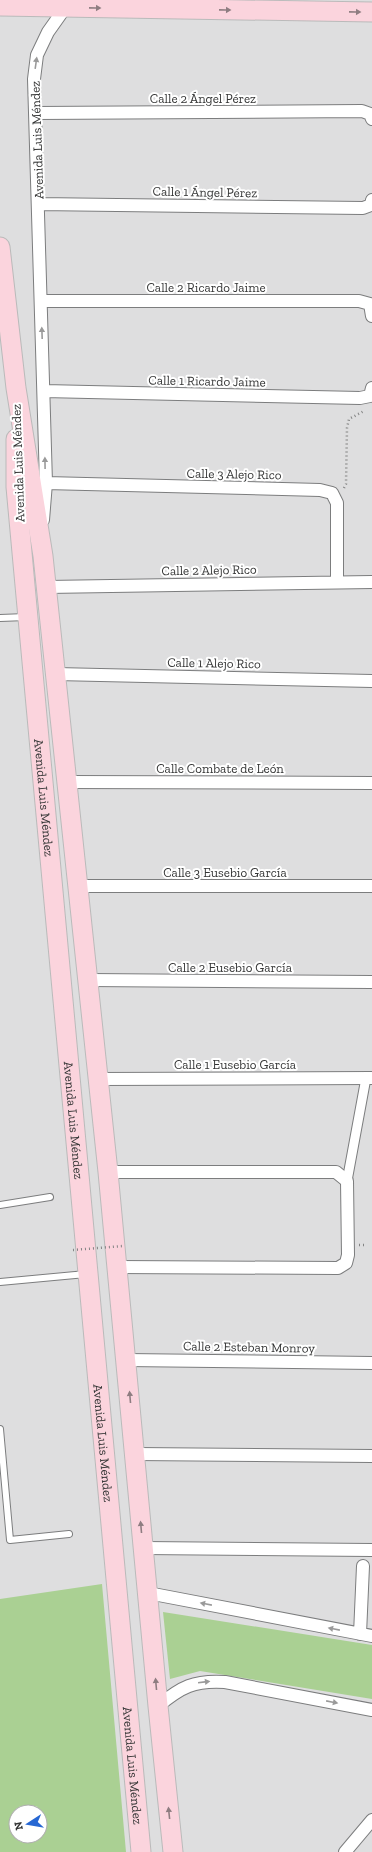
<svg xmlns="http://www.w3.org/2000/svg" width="372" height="1852" viewBox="0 0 372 1852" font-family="'Zilla Slab',serif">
	<rect width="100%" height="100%" fill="#dededf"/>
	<!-- green -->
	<path fill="#aad093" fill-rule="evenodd" d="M102,1584L126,1852H0V1599ZM16,1812H40V1836H16Z
		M163,1612L372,1645V1699L200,1671L170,1679Z"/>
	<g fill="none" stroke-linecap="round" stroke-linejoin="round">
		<!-- service casing -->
		<g stroke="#7c7d7e" stroke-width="8">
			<path id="service" d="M0,618L26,617
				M0,1205L50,1197
				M0,1282L86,1274
				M0,1429L10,1540L69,1534"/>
		</g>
		<!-- pedestrian casing -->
		<g stroke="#7c7d7e" stroke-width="11">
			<path id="pedestrian" d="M347,1181L366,1078"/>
		</g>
		<!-- minor casing -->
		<g stroke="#7c7d7e" stroke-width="14">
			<path id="minor" d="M36,113L362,111L370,114L372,119
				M38,204L363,208L371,205L372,200
				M41,301H359L370,304L372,316
				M44,391L360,398L370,396L372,388
				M46,483L320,490L332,493L337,503V582
				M43,520L46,483L34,79L37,55L48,32L65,8
				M47,587L372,582
				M56,674L372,681
				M67,782L372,783
				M78,886H372
				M88,980L372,982
				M98,1079L372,1078
				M108,1172H336L347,1181L348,1255L346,1263L338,1268L117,1267
				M126,1360L372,1363
				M135,1454L372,1456
				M143,1548L372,1550
				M148,1593L372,1636
				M360,1634L363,1566
				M158,1706C181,1687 194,1680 225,1682L372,1710
				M345,1852L372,1820"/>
		</g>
		<!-- primary casing -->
		<g stroke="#bababa" stroke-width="21">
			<g id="primary">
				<path d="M0,6L372,12"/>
				<path d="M0,247L16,388L43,556L108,1172L158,1706L173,1852"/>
				<path id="s1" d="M16,439V487L141,1852"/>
			</g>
		</g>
		<!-- path -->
		<path stroke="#838484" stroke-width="2.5" stroke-dasharray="1 3" stroke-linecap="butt" d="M344,488L346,484L347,428L349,419L364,411
			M359,1245H366"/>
		<!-- service -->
		<use href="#service" stroke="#fff" stroke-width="6"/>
		<!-- pedestrian -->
		<use href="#pedestrian" stroke="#fff" stroke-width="9"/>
		<!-- minor -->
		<use href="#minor" stroke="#fff" stroke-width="12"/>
		<!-- primary -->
		<use href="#primary" stroke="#fbd4dd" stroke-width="19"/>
		<!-- path-bridge -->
		<path stroke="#838484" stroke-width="2.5" stroke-dasharray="1 3" stroke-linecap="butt" d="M73,1250L123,1246"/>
	</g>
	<!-- one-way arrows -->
	<defs><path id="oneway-solid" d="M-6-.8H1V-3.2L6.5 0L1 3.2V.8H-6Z"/></defs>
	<g fill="#8e7d81">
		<use href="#oneway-solid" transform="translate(95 8) rotate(1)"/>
		<use href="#oneway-solid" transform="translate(225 10) rotate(1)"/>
		<use href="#oneway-solid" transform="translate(355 12) rotate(1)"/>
		<use href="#oneway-solid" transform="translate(130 1397) rotate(-95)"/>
		<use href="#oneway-solid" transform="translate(141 1527) rotate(-95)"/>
		<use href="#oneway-solid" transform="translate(156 1684) rotate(-95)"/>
		<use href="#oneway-solid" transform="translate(169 1813) rotate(-96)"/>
	</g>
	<g fill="#9a9a9a">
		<use href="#oneway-solid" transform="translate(36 63) rotate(-82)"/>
		<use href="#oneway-solid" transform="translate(42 333) rotate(-92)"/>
		<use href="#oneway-solid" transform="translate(45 463) rotate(-91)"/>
		<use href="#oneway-solid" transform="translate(206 1604) rotate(-169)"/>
		<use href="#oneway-solid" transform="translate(334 1629) rotate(-169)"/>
		<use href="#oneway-solid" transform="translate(204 1682) rotate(-7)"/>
		<use href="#oneway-solid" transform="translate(332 1702) rotate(11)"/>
	</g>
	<g text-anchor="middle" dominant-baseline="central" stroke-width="4" stroke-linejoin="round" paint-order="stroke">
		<!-- street labels -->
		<g font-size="13" fill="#343535" stroke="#fff">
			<text x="203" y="98">Calle 2 Ángel Pérez</text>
			<text transform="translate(37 140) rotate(-92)">Avenida Luis Méndez</text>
			<text transform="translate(205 192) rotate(1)">Calle 1 Ángel Pérez</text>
			<text x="206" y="287">Calle 2 Ricardo Jaime</text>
			<text transform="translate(207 381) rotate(1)">Calle 1 Ricardo Jaime</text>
			<text transform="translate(18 463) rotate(-92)">Avenida Luis Méndez</text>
			<text transform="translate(234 474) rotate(1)">Calle 3 Alejo Rico</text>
			<text transform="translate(209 570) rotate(-1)">Calle 2 Alejo Rico</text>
			<text transform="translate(214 663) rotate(1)">Calle 1 Alejo Rico</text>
			<text x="220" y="768">Calle Combate de León</text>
			<text stroke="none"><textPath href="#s1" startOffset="360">Avenida Luis Méndez</textPath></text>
			<text x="225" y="872">Calle 3 Eusebio García</text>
			<text x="230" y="967">Calle 2 Eusebio García</text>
			<text x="235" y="1064">Calle 1 Eusebio García</text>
			<text stroke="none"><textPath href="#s1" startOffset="684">Avenida Luis Méndez</textPath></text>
			<text transform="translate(249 1347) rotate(1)">Calle 2 Esteban Monroy</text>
			<text stroke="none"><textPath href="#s1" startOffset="1008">Avenida Luis Méndez</textPath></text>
			<text stroke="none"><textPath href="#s1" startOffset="1332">Avenida Luis Méndez</textPath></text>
		</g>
	</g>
	<!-- north arrow -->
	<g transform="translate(28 1824) rotate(258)"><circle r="19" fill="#ffffff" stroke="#aeaeae"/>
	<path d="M0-3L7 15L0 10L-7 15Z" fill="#2667d3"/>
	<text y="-6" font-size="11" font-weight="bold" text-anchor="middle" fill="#343535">N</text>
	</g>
</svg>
